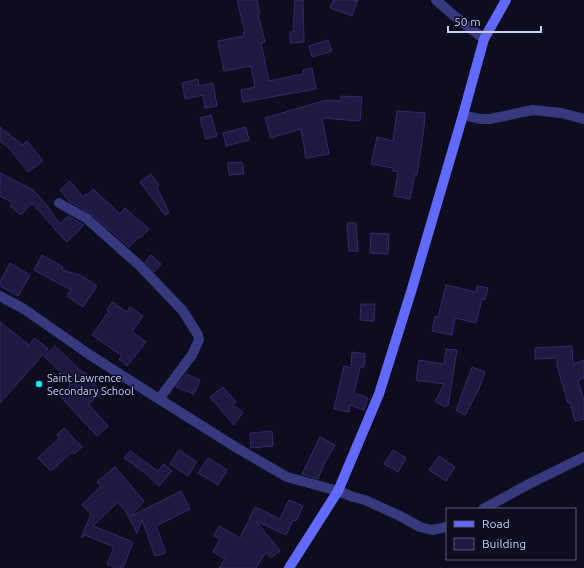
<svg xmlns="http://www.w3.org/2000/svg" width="584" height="568" viewBox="0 0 584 568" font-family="Ubuntu,sans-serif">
	<rect width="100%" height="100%" fill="#0e0c1f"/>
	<!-- building -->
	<path fill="#1e1940" stroke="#332a6c" d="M237,0H257L260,14H258L265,42L261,43L269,81L303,74V70L312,68L316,89L243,102L241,90L255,87L251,66L224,71L218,41L244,36L243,33L245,32Z
		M295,0H303L304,42L290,43V32H293Z
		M333,0H358L352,16L330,8Z
		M328,40L332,51L312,57L309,46Z
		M198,79L199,86L213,83L217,106L205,108L203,95L185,99L182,83Z
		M341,96L362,97L360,121L322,118L329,154L306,158L301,129L271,138L265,118L326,100L341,101Z
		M397,111L425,113L424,128L417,175L415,174L410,199L394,196L398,172L393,171V168L371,164L377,137L393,141Z
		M211,115L217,136L206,139L200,118Z
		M0,127L23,145L27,141L43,161L28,172L9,148L0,141Z
		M246,127L249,140L226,146L223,133Z
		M242,162L244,174L229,175L228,163Z
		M0,173L33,190L45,203L60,224L68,216L84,225L67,242L54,229L56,228L55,229L32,203L21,215L10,206L13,203L0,196Z
		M151,174L159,185L157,187L169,213L165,215L140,182Z
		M70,181L83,197L86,194L88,195L93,189L120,214L125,208L138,220H139L149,229L140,238L139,237L129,247L90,213L69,201L60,190Z
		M347,223H356L358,251H349Z
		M371,233L389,234L388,254L370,253Z
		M42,255L63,267L62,270L80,275L97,286L83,307L67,296L71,290L34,270Z
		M151,255L161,264L154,272L145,262Z
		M10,263L30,275L18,296L0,286V282Z
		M446,285L476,292L477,286L488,288L485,300L482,299L476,323L455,318L452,335L432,331L435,316L438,317Z
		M112,302L127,312L130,307L143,316L132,332L146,342L127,366L119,359L122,356L92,335L109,311L107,310Z
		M361,304H375L374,321L360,320Z
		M0,322L29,345L35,338L48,349L0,403Z
		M55,346L83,373L85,372L102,393L88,404L108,426L97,436L59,395L70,385L69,384L71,382L44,356Z
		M572,346L573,364L584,360V378L578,380L584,401V419L575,421L570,402L568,403L557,366V358L535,359V348Z
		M446,349L457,350L448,406L447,405L446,407L435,402L444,384L416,380L419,360L444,364Z
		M352,352L365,354L364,367H360L354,393L368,398L364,410L350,405L349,412L334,409L344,366L351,368Z
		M472,367L485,372L479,389L465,415L456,410Z
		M186,374L200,380L194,394L176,387Z
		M223,387L236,402L233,405L243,412L234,425L210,397Z
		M64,428L82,447L74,454L72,452L51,471L38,458L59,438L57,435Z
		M272,431L273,446L251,448L250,433Z
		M320,437L335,445L324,464L318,479L302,474Z
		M179,450L197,462L188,476L170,464Z
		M393,450L406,458L398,472L384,464Z
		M130,451L158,471L164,464L172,471L159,486L145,473L124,458Z
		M439,456L455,467L446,481L429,470Z
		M208,458L227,470L218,485L198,473Z
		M115,467L144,501L131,516L181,491L190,509L156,526L166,553L155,556L142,520L137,533L126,512L118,502L93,526L133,542L123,568H116L107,564L114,547L85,535L81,538L91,514L82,505L101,486L97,482Z
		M289,500L303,506L296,521L293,520L286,535L256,521L280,551L271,558L266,552L256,568H219L225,559L213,552L220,539L214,536L219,526L240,538L255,507L280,519Z"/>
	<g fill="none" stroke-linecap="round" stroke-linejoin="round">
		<!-- minor -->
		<path stroke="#37397f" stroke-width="10" d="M436,0L452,14L484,39
			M463,115L480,119H490L533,110L561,113L584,119
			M59,203L86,218L140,266L183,311L198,335L199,340L192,355L159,399
			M0,296L24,309L90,355L159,399L237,448L287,477L338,491L353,497L365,500L400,516L420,527L432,530L447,527
			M483,509L529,484L584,457"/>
		<!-- secondary -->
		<path stroke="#6269ff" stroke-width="10" d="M289,568L338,491L379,394L411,292L463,115L484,39L506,0"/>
	</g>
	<!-- markers -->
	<circle fill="#00eef6" stroke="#0e0c1f" stroke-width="1.5" cx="39" cy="384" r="4"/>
	<g text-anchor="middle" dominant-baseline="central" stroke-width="3" stroke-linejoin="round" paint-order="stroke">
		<!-- poi labels -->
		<g font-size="11" fill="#cdcbff" stroke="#0e0c1f" text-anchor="start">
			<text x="47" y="378">Saint Lawrence<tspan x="47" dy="13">Secondary School</tspan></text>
		</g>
	</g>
	<!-- legend -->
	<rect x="446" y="508" width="130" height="52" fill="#0e0c1f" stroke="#5a5879"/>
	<rect x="454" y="521" width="20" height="6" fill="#6269ff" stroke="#5a5879"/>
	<text x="482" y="528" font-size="12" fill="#cdcbff">Road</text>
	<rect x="454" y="538" width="20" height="12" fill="#1e1940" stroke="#5a5879"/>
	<text x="482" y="548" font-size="12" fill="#cdcbff">Building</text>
	<!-- scale -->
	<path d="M448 26v6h93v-6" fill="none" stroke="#cdcbff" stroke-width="2"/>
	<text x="454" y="26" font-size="12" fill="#cdcbff" stroke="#0e0c1f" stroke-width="3" paint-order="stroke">50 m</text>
</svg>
